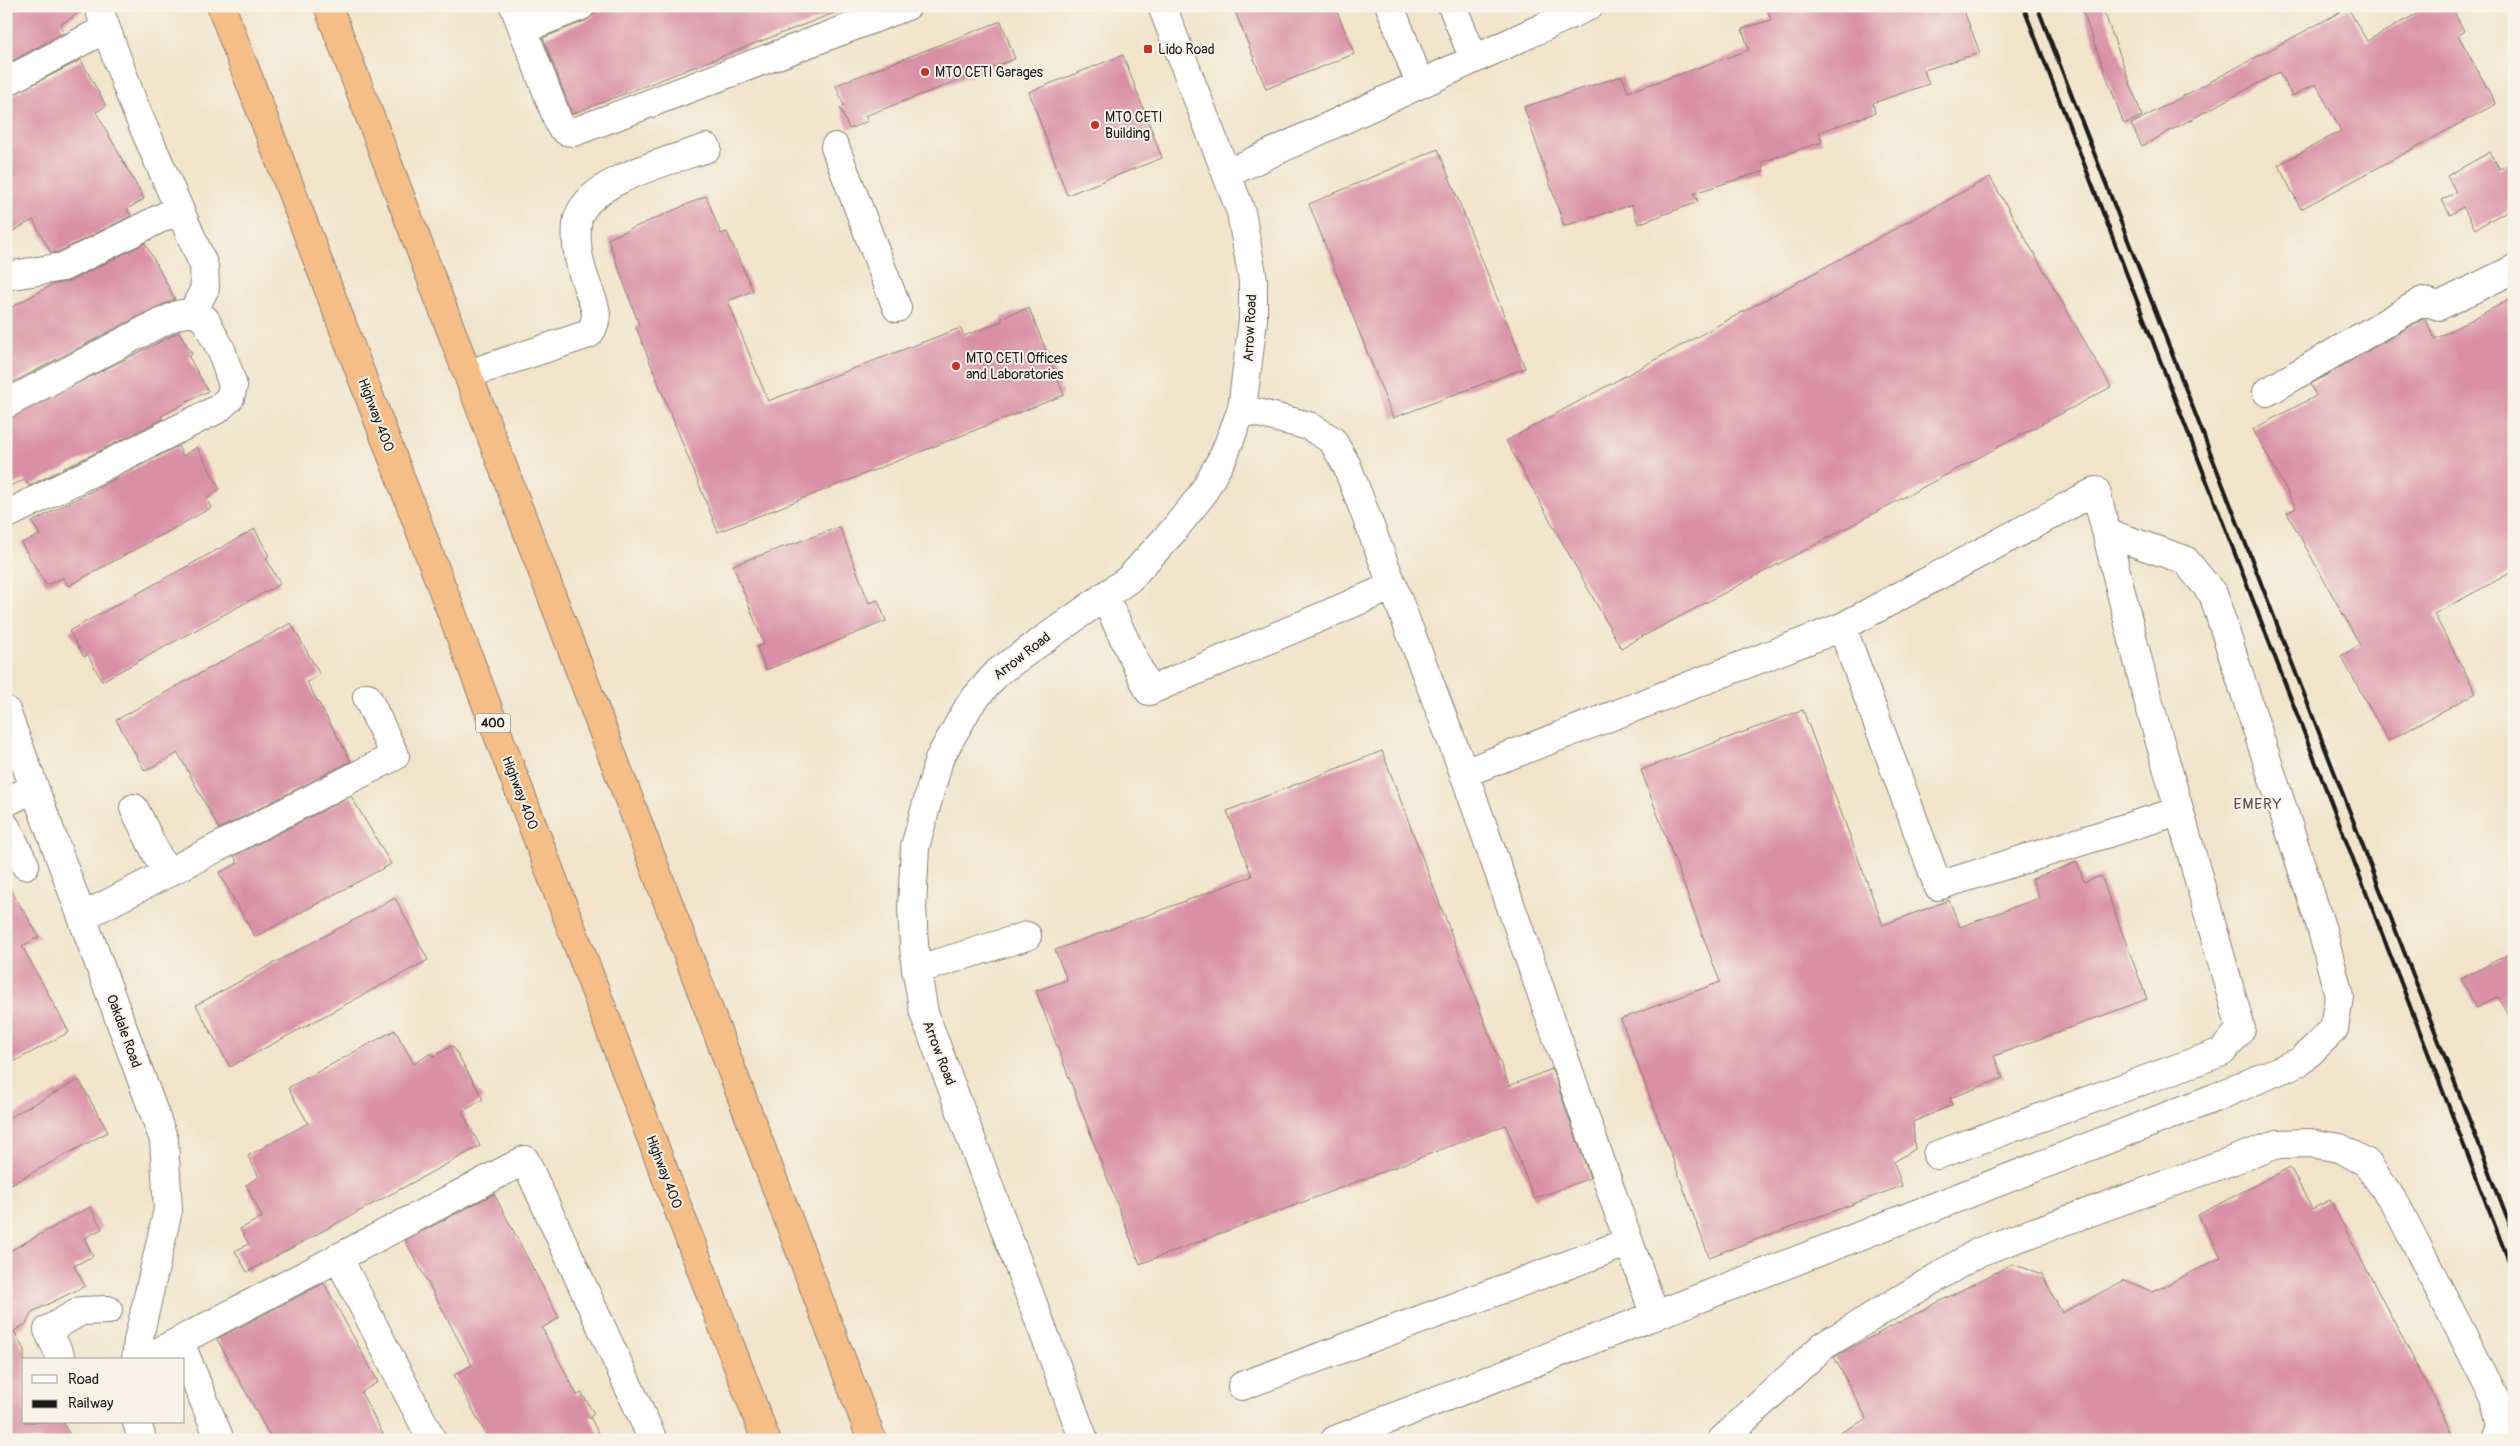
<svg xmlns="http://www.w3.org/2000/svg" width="2520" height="1446" viewBox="0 0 2520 1446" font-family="Pangolin,sans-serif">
	<rect width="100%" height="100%" fill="#f7f3e8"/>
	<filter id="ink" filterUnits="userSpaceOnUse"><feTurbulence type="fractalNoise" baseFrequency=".02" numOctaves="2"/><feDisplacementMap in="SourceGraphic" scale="10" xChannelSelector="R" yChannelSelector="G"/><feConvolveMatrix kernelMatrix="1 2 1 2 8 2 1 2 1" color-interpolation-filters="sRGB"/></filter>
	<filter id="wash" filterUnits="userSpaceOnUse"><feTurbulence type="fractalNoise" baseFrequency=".0096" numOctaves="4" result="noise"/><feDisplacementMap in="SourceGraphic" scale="20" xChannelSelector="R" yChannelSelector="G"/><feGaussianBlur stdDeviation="1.12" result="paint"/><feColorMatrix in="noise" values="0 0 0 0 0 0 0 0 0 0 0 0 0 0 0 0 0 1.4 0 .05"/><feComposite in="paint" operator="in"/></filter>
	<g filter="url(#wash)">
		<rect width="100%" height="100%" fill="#f1e4ca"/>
		<g id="blocks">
			<!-- building -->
			<path fill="#d98fa5" d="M6,6H83V10L60,25L64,33L6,64Z
				M596,6H847V8L572,114L543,38L587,20L594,15Z
				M1233,6H1335L1354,54L1266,89Z
				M1766,6H1962L1980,53L1924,70L1929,84L1873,103L1875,113L1819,132L1822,142L1762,162L1764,171L1694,193L1698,202L1638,224L1632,205L1564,226L1524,107L1622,76L1628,92L1749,50L1742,29L1771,20Z
				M2102,6L2142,116L2124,124L2083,12Z
				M2415,6H2451L2464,31L2458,35L2496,104L2301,209L2278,165L2341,131L2316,84L2292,96L2279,72L2142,146L2131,124L2348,8L2367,41L2420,12Z
				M1001,21L1015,59L865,116L868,121L849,129L840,108L844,106L836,85Z
				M1123,55L1162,158L1067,195L1029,92Z
				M81,60L106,106L96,112L144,199L127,209L131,216L58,252L51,253L33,220L6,235V98Z
				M1438,149L1525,368L1393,418L1309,204Z
				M2490,152L2500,169L2514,162V207L2475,229L2463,207L2450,215L2442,200L2456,192L2447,176Z
				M1990,177L2111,387L1621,648L1506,441Z
				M706,196L721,234L727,232L753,291L728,301L768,401L960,328L964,336L1002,321V317L1029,308L1064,395L718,532L636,327L639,325L608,239Z
				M145,243L175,299L143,314L6,386V310L52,285L70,281Z
				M2514,297V571L2434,614L2476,693L2388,741L2341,656L2360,645L2287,513L2296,508L2253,429L2316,396L2311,384L2425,318L2435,339Z
				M179,332L192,354L189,357L208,391L161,416L163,419L29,486L25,480L6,487V419Z
				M178,446L183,456L197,447L220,489L207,499L211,508L68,586L63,578L46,585L21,543L40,535L32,522Z
				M840,527L869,603L878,600L886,621L766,670L757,647L764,644L733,565Z
				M255,529L269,556L266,558L280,584L102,681L88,655L84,657L69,631Z
				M291,623L320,675L307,682L351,761L219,829L178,753L145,771L116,720Z
				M1803,710L1883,925L1949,900L1960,927L2039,898L2032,879L2077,862L2084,882L2101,876L2147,999L1994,1056L2003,1078L1950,1098L1952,1105L1913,1122L1915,1149L1894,1162L1902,1186L1709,1257L1621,1019L1720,982L1641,770Z
				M1382,751L1509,1086L1552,1069L1590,1178L1534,1199L1506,1125L1140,1264L1036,991L1067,980L1055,950L1252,876L1227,811Z
				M351,796L391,864L255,937L219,873L238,863L234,856Z
				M6,882L39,937L22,946L69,1032L6,1066Z
				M395,898L428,960L230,1067L196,1005Z
				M2514,951V1027L2498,997L2477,1008L2461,979Z
				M395,1030L414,1064L431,1053L433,1056L453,1046L483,1099L462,1112L480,1146L247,1272L235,1251L249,1244L240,1229L262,1217L246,1185L259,1177L248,1156L308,1123L288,1088Z
				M79,1080L108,1132L6,1187V1119Z
				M2290,1167L2312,1209L2330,1200L2456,1440H1826L1867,1419L1834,1357L1850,1348L2012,1264L2042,1274L2062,1313L2125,1280L2153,1292L2221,1257L2198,1215Z
				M494,1194L559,1318L542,1328L577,1395L582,1393L594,1414L590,1417L602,1440H489L454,1375L472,1365L405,1240Z
				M90,1207L102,1229L84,1238L93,1256L74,1266L85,1286L32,1312L26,1324L14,1331L24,1350V1422H63L72,1440H6V1253Z
				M324,1283L378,1382L361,1392L386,1440H272L217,1339Z"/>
		</g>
	</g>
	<g filter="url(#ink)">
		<use href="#blocks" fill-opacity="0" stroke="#868073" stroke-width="1"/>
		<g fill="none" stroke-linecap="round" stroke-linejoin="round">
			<!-- minor casing -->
			<g stroke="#868073" stroke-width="30">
				<path id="minor" d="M98,6L133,103L204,266L205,288L193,312
					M514,6L560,126L566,131L574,132L907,6
					M1390,6L1420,84
					M1452,6L1474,59
					M523,29L581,6
					M6,82L105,29
					M835,147L897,308
					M1228,173L1589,6
					M6,276L63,267L179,209
					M468,374L589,334C601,316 595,307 588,288C580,268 575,246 577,224C581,181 673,160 707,148
					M2267,392L2423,301L2439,306L2514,269
					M6,404L150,328L177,315L193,312L205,319L222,352L233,386L230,398L218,409L6,515
					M1242,409L1309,426L1332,440L1347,466L1464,773L1655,1316
					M1104,596L1149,691L1393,586
					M1842,627L1938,886L2179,811
					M6,711L164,1140L168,1210L138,1341L136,1360
					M1464,773L1842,627L2096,491L2145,689L2241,1029L2222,1052L1937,1155
					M6,802L34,788
					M134,808L166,873
					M6,827L25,865
					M82,917L395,756L367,697
					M916,970L1027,936
					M338,1257L432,1440
					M180,1342L220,1440
					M62,1360L48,1330L81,1311L108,1310
					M143,1360L525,1160L653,1440
					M1242,1386L1629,1242
					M137,1422L142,1440
					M1084,1440L924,1013L915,961L912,908L915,847L939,759L970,704L998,672L1129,579L1173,531L1201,496L1224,455L1242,409L1253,320V280L1241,212L1162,6
					M1335,1440L2214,1098L2301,1061L2334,1029L2339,996L2322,930L2213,594L2185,560L2107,533
					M1722,1440L1823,1346L1979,1252L2278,1144L2310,1143L2340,1148L2367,1163L2396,1205L2495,1398L2501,1431L2497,1440"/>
			</g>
			<!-- highway casing -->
			<g stroke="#868073" stroke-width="30">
				<path id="highway" d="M221,6L766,1440
					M328,6L872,1440"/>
			</g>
			<!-- minor -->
			<use href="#minor" stroke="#fff" stroke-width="28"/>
			<!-- highway -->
			<use href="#highway" stroke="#f6be87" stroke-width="28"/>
			<!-- rail -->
			<path stroke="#1c1c1c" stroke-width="4" d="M2023,6L2514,1275
				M2037,6L2514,1235"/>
		</g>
	</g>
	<!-- markers -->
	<g fill="#c8321e" stroke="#f7f3e8" stroke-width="2">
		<rect x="1143" y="44" width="10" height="10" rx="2.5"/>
		<circle cx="925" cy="72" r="5"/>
		<circle cx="1095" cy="125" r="5"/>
		<circle cx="956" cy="366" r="5"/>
	</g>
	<g text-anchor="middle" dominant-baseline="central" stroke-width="4" stroke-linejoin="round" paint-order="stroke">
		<!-- shield labels -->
		<rect fill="#f7f3e8" stroke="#5e5c59" stroke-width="1" x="475.5" y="713.5" width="35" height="19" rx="4"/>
		<g font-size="12" font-weight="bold" fill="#1c1c1c">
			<text x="493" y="723">400</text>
		</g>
		<!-- poi labels -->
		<g font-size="14" fill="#1c1c1c" stroke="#f7f3e8" text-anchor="start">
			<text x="1158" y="49">Lido Road</text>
			<text x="935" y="72">MTO CETI Garages</text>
			<text x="1105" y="117">MTO CETI<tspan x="1105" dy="16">Building</tspan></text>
			<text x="966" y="358">MTO CETI Offices<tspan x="966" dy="16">and Laboratories</tspan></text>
		</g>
		<!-- street labels -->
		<g font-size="14" fill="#1c1c1c" stroke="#f7f3e8">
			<text transform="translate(1250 328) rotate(-87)">Arrow Road</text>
			<text transform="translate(376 415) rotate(69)">Highway 400</text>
			<text transform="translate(1022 656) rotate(-38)">Arrow Road</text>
			<text transform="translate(520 793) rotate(69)">Highway 400</text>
			<text transform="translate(124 1031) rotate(70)">Oakdale Road</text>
			<text transform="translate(939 1053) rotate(69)">Arrow Road</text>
			<text transform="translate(664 1172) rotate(69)">Highway 400</text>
		</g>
		<!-- neighbourhood labels -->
		<g font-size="15" letter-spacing="1" fill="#5e444c" stroke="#f7f3e8">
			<text x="2258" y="804">EMERY</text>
		</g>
	</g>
	<!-- margin -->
	<rect width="2520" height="1446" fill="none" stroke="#f7f3e8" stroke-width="25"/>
	<!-- legend -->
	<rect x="22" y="1358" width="162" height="65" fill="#f7f3e8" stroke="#9f9d96"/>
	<rect x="32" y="1375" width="25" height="8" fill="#ffffff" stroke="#9f9d96"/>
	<text x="68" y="1384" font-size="15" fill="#1c1c1c">Road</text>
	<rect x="32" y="1400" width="25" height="8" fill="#1c1c1c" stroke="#9f9d96"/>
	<text x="68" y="1408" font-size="15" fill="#1c1c1c">Railway</text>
</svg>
